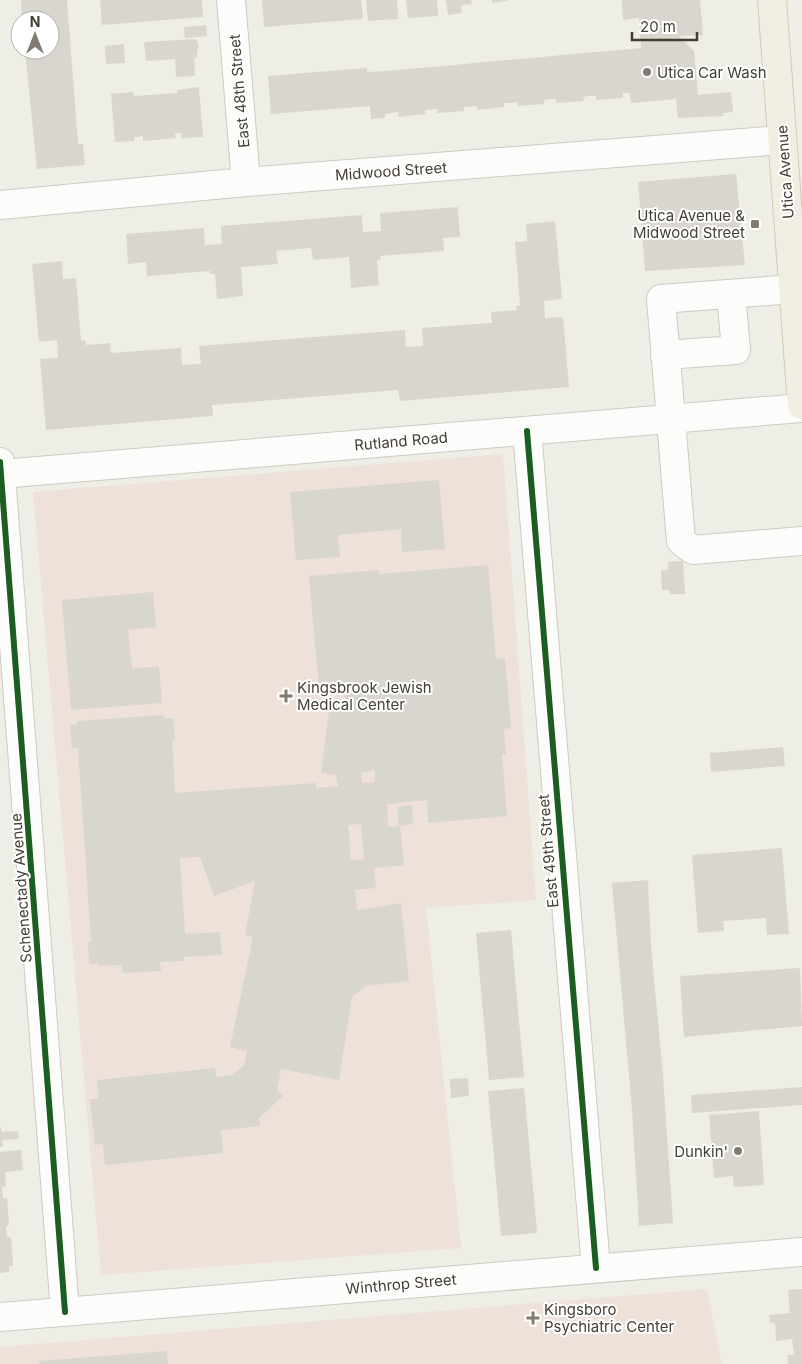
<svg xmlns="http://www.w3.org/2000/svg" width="802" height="1364" viewBox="0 0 802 1364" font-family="Inter,sans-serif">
	<rect width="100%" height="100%" fill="#eeede6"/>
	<!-- medical -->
	<path fill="#eee1da" d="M503,454L536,900L426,908L461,1248L101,1275L33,492Z
		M707,1289L722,1364H0V1347Z"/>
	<!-- building -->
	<path fill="#d8d6cf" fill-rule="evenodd" d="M21,0H67L78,144H83L85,165L37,169L25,50H50V20H22Z
		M100,0H202L203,17L102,25Z
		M262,0H361L363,19L264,27Z
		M366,0H397L398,19L368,21Z
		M406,0H437L438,16L408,18Z
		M446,0H471L472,4L461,5L462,13L448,15Z
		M492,0H507V1L492,3Z
		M622,0H700L703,35L679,36L694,51L698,95L731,92L733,112L723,113V116L678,118L676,99L631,103L630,93H623V98L596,100V96H589L583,97L584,101L556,103V99H550L544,100V104L518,106L517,102L511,103H504V107L477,110V106L464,107V111L437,113V109L425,110V114L398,117V112L385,114V118L371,119L370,106L271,114L268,76L367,68V72L387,71L641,48L639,18L623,20Z
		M206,25L207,36L185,38L184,27Z
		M196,39L199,46L197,51V58H194L195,76L176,77L175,59L146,61L144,42Z
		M124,44L125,63L106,64L105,46Z
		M199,87L203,137L181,138V133H175L176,138L143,141V136L137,137H134L135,141L115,142L111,94L133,92L134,96L177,93V90Z
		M736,174L745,265L645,271L638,182Z
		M458,207L460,237L443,238L444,251L380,256L381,260H377L379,285L351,288L349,257L313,260L311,248L276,251L278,264L241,267L243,296L217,299L215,274H210V271L147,276L146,262L128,264L126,234L204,228L205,245L222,244L221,226L362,215L363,232L381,231L380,213Z
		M555,221L562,299L544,301L545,318L563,317L569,387L400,401L398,390L212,405L213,416L46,430L40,359L58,358L57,340L39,342L32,264L62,261L63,279L76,278L81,341L85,340L86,345L110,343L111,353L181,348L182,365L201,364L199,346L405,330L406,347L423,346L422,328L492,323L491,312L517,310L516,306L520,305L515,242L527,241L526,224Z
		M439,480L445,549L402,552L401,529L338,535L340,557L296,560L290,492Z
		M683,561L685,594H670L669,590H662L661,570H668V562Z
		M488,565L496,659L505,658L511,728L504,729L506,754H502L507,816L428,823L427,800L387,804L388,827L399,826L397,807L412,805L413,824L400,826L404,865L374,868L376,888L355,890L357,910L401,903L409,981L366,986L352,997L339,1080L281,1069L277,1091L283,1096L259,1118L260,1126L221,1130L223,1153L105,1165L103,1144L95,1145L90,1099H99L97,1080L215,1068L216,1077L232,1075L244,1065L247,1051L230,1047L253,937L245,935L255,881L214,896L200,857L180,858L185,934L220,932L222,955L183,957L184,961L160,962L161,971L122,973V965L99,966V963L89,964L88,942H91L78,748H72L70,725L77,724V721L164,715V718H173L175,739H172L175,793L316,783V788L338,786L336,775L321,773L330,704L345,703L344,687L319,689L309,576L379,570V574ZM374,770L375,782L362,783L361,773ZM361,824L364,859L351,860L348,825Z
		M153,592L156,627L128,630L132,669L159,666L162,703L71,710L62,600Z
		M783,747L785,766L711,772L710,753Z
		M782,848L789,934L767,935L766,918L723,921L724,931L698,933L692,855Z
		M648,880L651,946L663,1075L673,1223L639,1226L632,1110L612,883Z
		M511,930L524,1077L489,1080L476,933Z
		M800,968L802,1026L684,1037L680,976Z
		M468,1078L469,1096L451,1098L450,1079Z
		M802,1087V1105L692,1113L691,1095Z
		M524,1088L537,1233L501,1236L488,1091Z
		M759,1111L764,1185L734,1187L733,1176L714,1178L709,1115Z
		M0,1126L2,1132L18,1131L19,1139L2,1140L3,1146L0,1147Z
		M21,1150L23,1170L5,1172L6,1186L2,1187L3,1198H7L9,1225L6,1226L7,1237H11L13,1266H9V1272L0,1273V1152Z
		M802,1289V1364H788L787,1355H794L792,1339L776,1341L775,1322L770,1323L769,1315L790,1313L788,1290Z
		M167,1351L168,1364H40L39,1361Z"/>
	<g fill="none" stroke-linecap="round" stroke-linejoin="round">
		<!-- minor casing -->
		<g stroke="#cccbc4" stroke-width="30">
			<path id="minor" d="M231,0L246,182
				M0,205L246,182L782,140
				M793,289L661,299L681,541L693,550L802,541
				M665,355L736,350L731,294
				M527,431L596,1268
				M0,462L65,1312
				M0,474L802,408
				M0,1317L802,1252"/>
		</g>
		<!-- major casing -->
		<g stroke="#d1cbb3" stroke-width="30">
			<path id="major" d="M772,0L802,405"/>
		</g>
		<!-- minor -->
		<use href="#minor" stroke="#fcfcfb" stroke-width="28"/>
		<!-- major -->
		<use href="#major" stroke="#f0ede2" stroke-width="28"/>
		<!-- cycleway casing -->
		<g stroke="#fff" stroke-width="9">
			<path id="cycleway" d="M527,431L596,1268
				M0,462L65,1312"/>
		</g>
		<!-- cycleway -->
		<use href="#cycleway" stroke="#1b5e20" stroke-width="6"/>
	</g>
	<!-- markers -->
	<g fill="#807c72" stroke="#fff" stroke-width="2">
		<circle cx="647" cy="72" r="5"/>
		<rect x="750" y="219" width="10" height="10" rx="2.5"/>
		<path d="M283.5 688.5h5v5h5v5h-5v5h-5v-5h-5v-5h5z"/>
		<circle cx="738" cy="1151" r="5"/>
		<path d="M530.5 1310.5h5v5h5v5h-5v5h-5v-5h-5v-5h5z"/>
	</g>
	<g text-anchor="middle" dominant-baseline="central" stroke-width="4" stroke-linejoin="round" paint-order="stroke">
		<!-- poi labels -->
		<g font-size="15" fill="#443f33" stroke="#fff" text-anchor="start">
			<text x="657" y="72">Utica Car Wash</text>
			<text x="745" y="215" text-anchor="end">Utica Avenue &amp;<tspan x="745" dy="17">Midwood Street</tspan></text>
			<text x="297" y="687">Kingsbrook Jewish<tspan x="297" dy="17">Medical Center</tspan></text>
			<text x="728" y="1151" text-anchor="end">Dunkin'</text>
			<text x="544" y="1309">Kingsboro<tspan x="544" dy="17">Psychiatric Center</tspan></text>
		</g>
		<!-- street labels -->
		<g font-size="15" fill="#443f33" stroke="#fff">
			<text transform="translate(239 91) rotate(-95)">East 48th Street</text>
			<text transform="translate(391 171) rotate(-4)">Midwood Street</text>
			<text transform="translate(785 172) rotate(-94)">Utica Avenue</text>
			<text transform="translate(401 441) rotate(-5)">Rutland Road</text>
			<text transform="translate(548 851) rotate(-95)">East 49th Street</text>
			<text transform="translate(21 888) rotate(-94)">Schenectady Avenue</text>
			<text transform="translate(401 1284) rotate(-5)">Winthrop Street</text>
		</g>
	</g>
	<!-- north arrow -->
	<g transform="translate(35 35)"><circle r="24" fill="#ffffff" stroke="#b4b2ad"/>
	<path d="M0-4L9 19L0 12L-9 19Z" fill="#807c72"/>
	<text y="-8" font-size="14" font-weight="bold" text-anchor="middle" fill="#443f33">N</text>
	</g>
	<!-- scale -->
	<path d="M632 32v8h65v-8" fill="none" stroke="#443f33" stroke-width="2.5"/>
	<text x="640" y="32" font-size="15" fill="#443f33" stroke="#ffffff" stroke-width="4" paint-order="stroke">20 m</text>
</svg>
